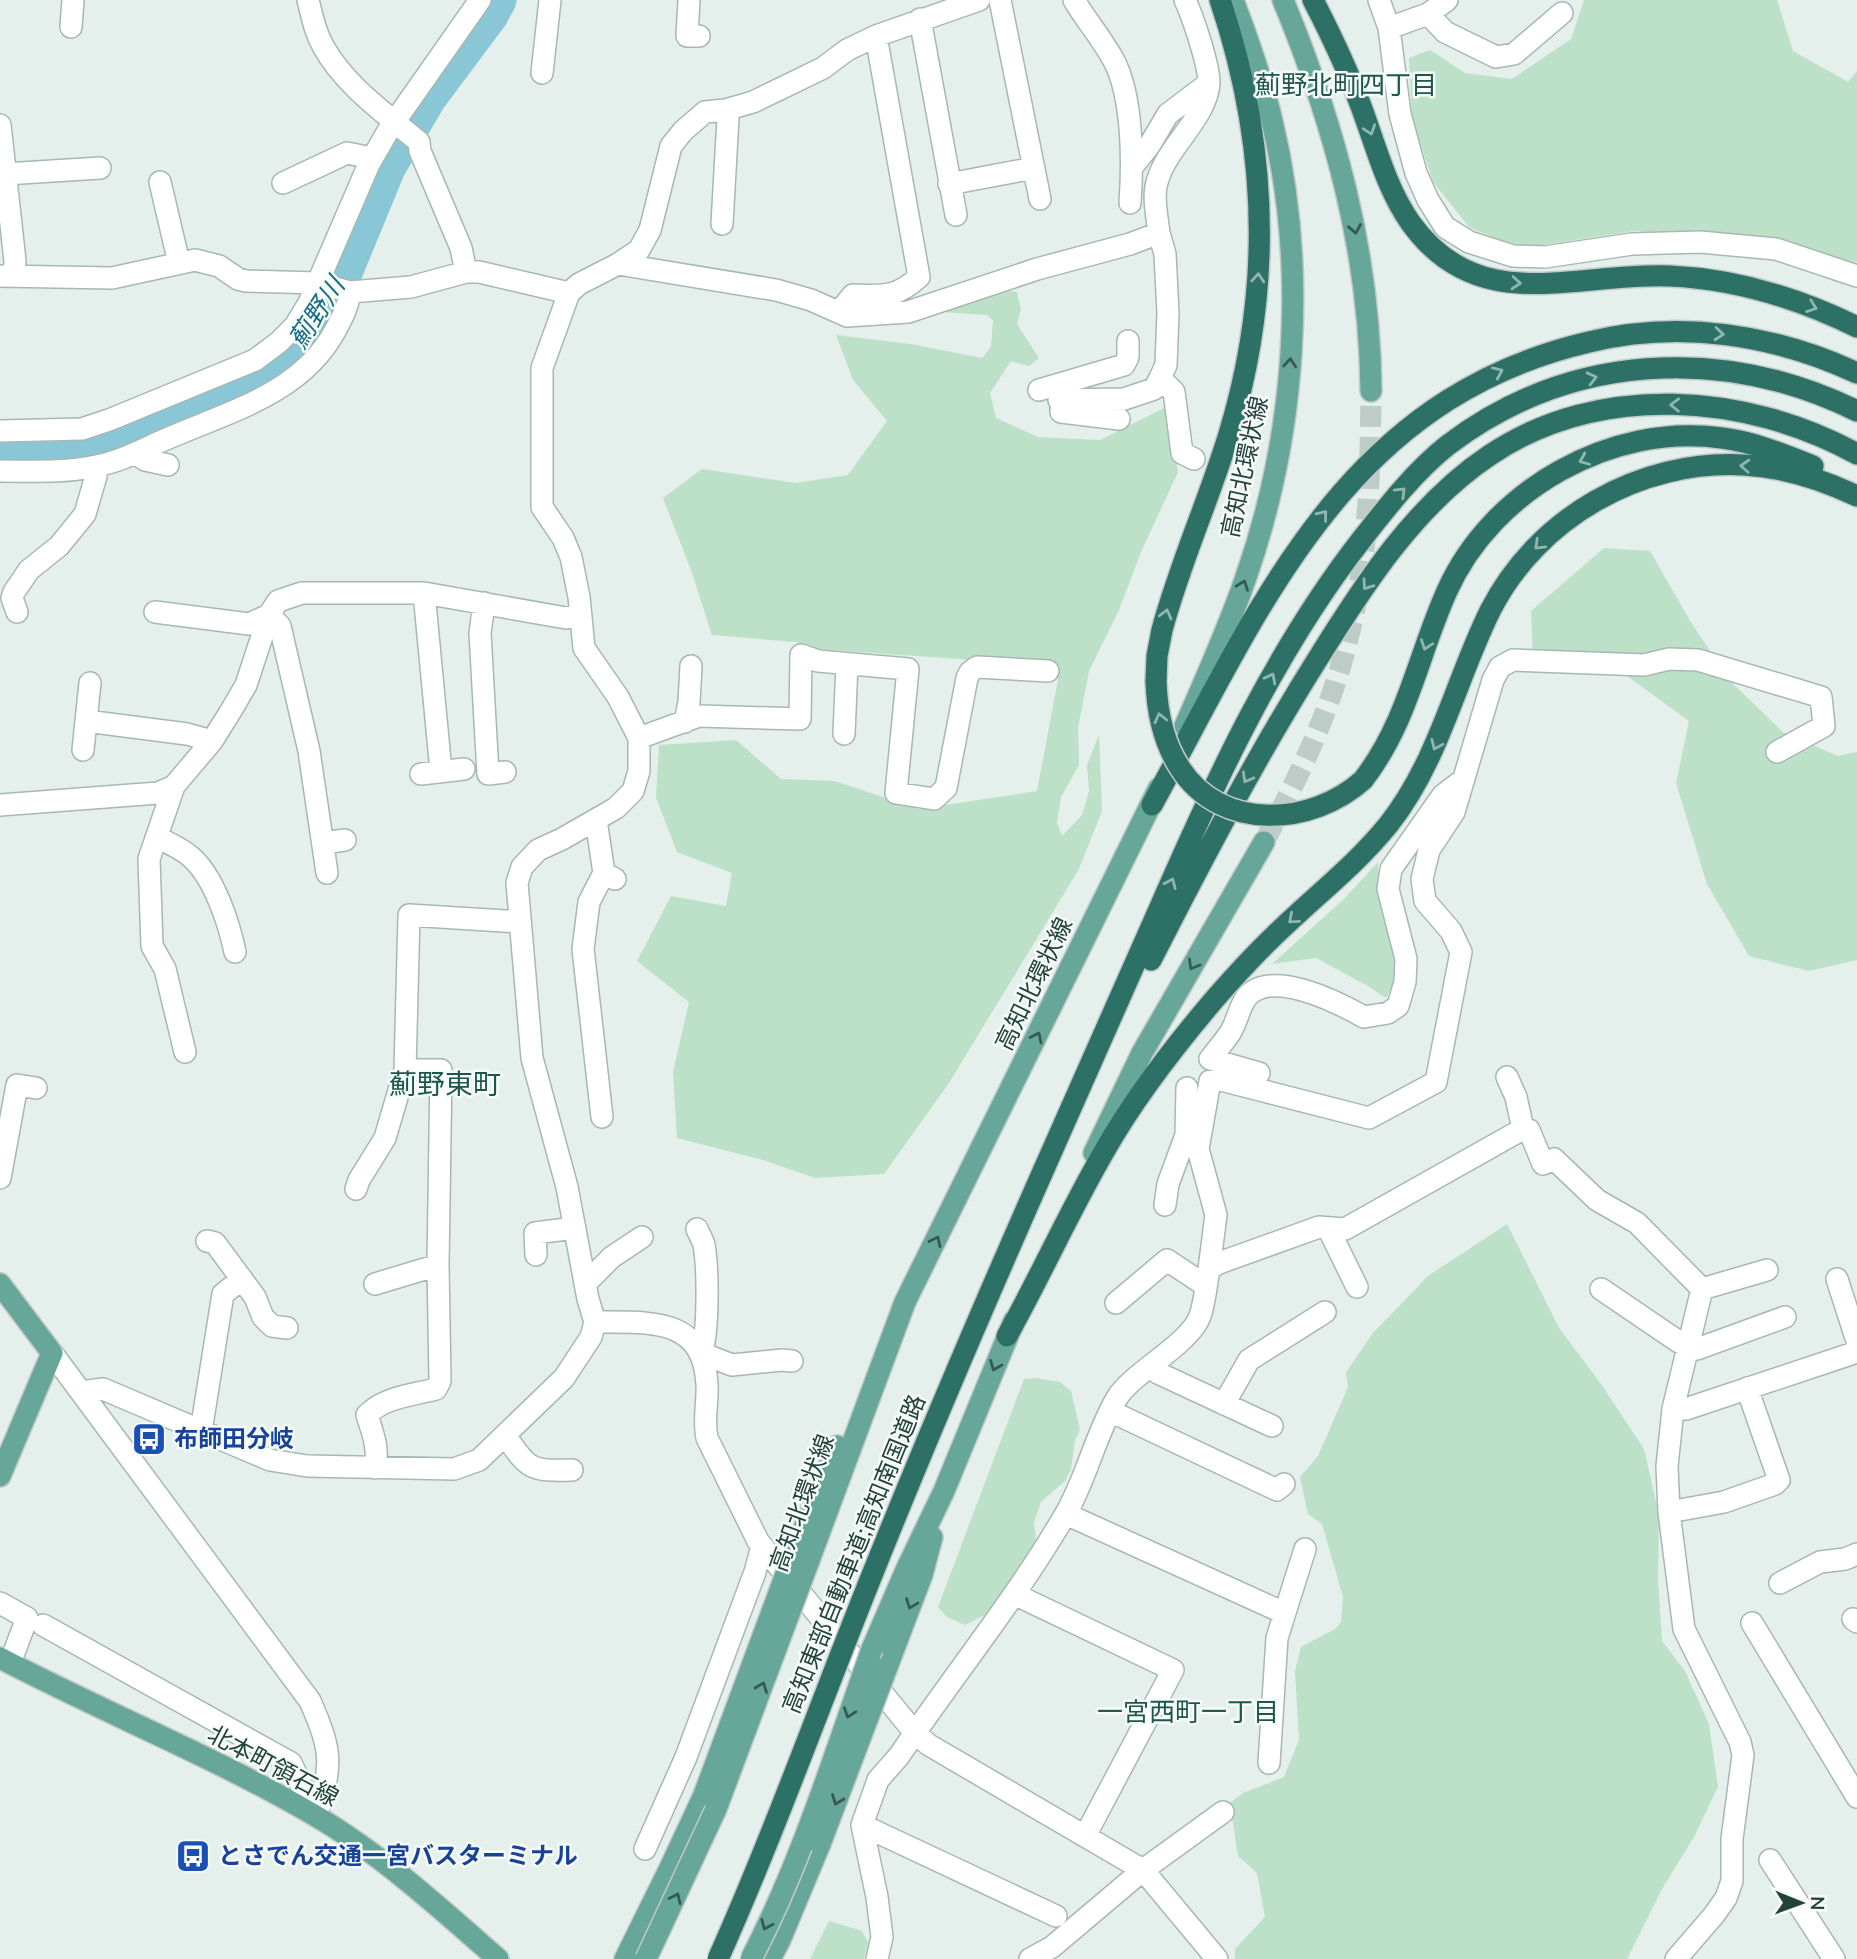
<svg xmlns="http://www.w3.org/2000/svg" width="1857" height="1959" viewBox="0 0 1857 1959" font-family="'Nunito Sans','Noto Sans JP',sans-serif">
	<rect width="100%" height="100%" fill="#e5efeb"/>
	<!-- green -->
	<path fill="#bde1c8" d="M1584,0H1777L1793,51L1848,82L1857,71V262L1743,236L1634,231L1529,247L1497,239L1469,227L1433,182L1412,118L1409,58L1430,50L1465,73L1512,79L1571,39Z
		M1004,290L1017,292L1021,309L1017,324L1039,358L1029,366L1011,361L990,393L996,418L1038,437L1100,440L1168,406L1178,472L1141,552L1119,610L1089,671L1078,728L1079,765L1061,797L1057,822L1062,836L1082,815L1089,791L1087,765L1099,735L1102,811L1079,869L949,1083L884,1174L815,1178L763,1160L677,1138L673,1072L689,1002L637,961L671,896L726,906L732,873L677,852L656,798L659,745L736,740L781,779L835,781L919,809L1037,791L1060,669L1044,665L817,649L796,642L712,635L691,570L663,498L702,469L796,483L848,475L887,421L853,380L836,335L911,344L982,358L991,347L993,320L987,315L942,312L966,301Z
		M1604,548L1650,551L1690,621L1731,682L1783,732L1838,756L1857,752V960L1809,971L1749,956L1707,884L1676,783L1689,721L1620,671L1533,660L1531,611Z
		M1378,862C1378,878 1379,892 1382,907C1390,942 1407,963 1386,998L1368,986L1316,958L1272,964L1344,899Z
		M1507,1224L1559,1328L1601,1384L1644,1449L1659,1515L1658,1579L1662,1641L1685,1671L1709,1724L1718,1787L1694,1837L1662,1889L1627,1959H1235V1949L1265,1917L1257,1873L1238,1856L1230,1803L1243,1793L1284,1777L1299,1740L1295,1671L1301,1647L1335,1629L1341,1622L1343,1597L1322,1524L1308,1514L1300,1477L1318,1456L1348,1387L1346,1372L1373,1333L1428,1276Z
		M1036,1378L1060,1382L1071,1391L1080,1430L1075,1440L1071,1469L1066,1480L1041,1502L1034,1522L1036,1540L989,1613L965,1625L947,1617L938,1607L1024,1379Z
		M829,1921L862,1931L868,1942L864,1959H810Z"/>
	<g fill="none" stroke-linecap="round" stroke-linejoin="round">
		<!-- river -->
		<path stroke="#8ac7d6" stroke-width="37" d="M0,452L72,451L92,447L139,431L258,380L300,348L323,316L343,275L387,168L428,98L490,15L498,0"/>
		<!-- major-tunnel -->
		<path stroke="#beccc8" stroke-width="21" stroke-dasharray="21 10" stroke-linecap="butt" d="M1264,842C1300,775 1331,710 1349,635C1369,555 1370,472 1371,391"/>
		<!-- minor casing -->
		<g stroke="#a7b8b3" stroke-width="24">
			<path id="minor" d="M308,0C312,16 315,32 323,46C345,86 385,113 419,142L420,151L461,248L466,272
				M689,0L687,36H699
				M1000,0L1040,199
				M1074,0C1086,20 1102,39 1113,59C1133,95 1133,162 1130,203
				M1379,0L1389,28L1400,114L1416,173L1428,200L1445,227L1469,242L1513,256L1545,257L1632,244L1700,242L1776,249L1857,276
				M1428,14L1445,32L1496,57L1514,54L1562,13
				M920,19L956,215
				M71,27L73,0
				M1389,28L1428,14L1447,0
				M542,73L550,0
				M0,125L15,261L14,276
				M1133,166L1149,146L1168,114L1209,83
				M5,174L100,168
				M160,182L179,263
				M283,183L347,153L372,158
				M949,184L1034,168
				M722,224L728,118L725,110
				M618,264L776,290L811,300L847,316L908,312L1037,269L1130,244L1159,233C1157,215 1152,195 1158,179C1168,146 1207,117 1209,83C1209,65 1193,17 1185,0
				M0,276L112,278L195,260L219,266L238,279L246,281L318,283L350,292L411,287L466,272H479L569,293
				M839,312L853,295C883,296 896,298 919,277L876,36
				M1160,378L1174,392L1182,453L1194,459
				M1039,390L1124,365L1128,357V341
				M1059,400L1124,399L1154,389L1160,378L1166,365L1168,313L1165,254L1159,233
				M1061,409V412L1119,419
				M0,431L82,429L109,420L255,360L279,342L295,326L309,303L369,164L388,131L480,0
				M135,453L145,460L168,465
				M0,471C32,471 65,473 96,466C123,461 147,447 171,437C231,411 301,393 335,331C342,318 348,307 350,292
				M424,593L441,771
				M484,603L480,633L488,774L505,772
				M17,612L12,598L14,592L29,570L59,546L85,514L96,476V466
				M155,612L249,624L269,615L280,626L309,751L327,873
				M86,721L187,734L212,741
				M685,722L689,702L691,666
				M844,734L847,664
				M639,738L699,716L800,719L801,655L818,661L908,669L896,793L934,799L946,788L967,678L970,672L977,667L1048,671
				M83,750L90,683
				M421,774L464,769
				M174,786L149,859L152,946L165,969L185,1052
				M0,805L158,793L174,786L212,741L229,714L246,685L269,615L278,601L302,593H424L566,618L580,615
				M596,820L604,873L615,879
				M157,837C168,843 181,848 191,857C214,877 229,923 235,952
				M323,843L345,840
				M1259,1073L1210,1059C1217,1050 1224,1042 1230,1033C1237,1022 1239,1008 1246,998C1270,967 1339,1003 1364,1017L1388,1013L1398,1006L1405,982L1406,959L1388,889L1391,869L1443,795L1464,779
				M1187,1088L1186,1135L1199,1138
				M602,1117L583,949L589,902L604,873
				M1523,1129L1529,1130L1543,1164L1554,1159L1597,1200L1637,1223L1702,1289L1673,1409
				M0,1178L17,1085L36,1088
				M356,1189L359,1180L385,1138L405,1070
				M1165,1205L1168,1184L1186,1135
				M1328,1228L1357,1287
				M697,1229C699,1234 703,1240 704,1245C708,1267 709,1333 701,1353L732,1365L782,1360L792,1361
				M207,1241L215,1243L255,1297L263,1317L272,1326L287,1328
				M536,1255L535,1233L575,1228
				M1209,1269L1216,1215L1198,1149L1210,1081L1217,1079L1369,1118L1436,1082L1461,952L1451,931L1425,901L1422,879L1429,850L1454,812L1493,680L1500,667L1513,660L1644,665L1669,659L1698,660L1821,697L1824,726L1777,752
				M1837,1279L1857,1341
				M375,1284L438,1265
				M585,1284L612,1257L642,1237
				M1601,1289L1679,1342L1697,1349L1785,1317
				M1702,1289L1767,1270
				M1116,1303L1167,1260L1206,1286
				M595,1322C647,1323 703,1315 707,1384C708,1403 703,1419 707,1438L758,1541L915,1733L929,1745L1143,1870L1217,1959
				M52,1353L310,1701C332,1751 333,1764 316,1816
				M1151,1366L1158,1373L1272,1426
				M82,1392L103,1389L270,1460L307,1466L454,1469L479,1460L564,1378L591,1337L595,1322L588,1299L567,1187L532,1058L517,883L522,867L538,850L562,839L616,808L633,791L639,771V738L618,697L584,648L579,597L571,557L563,538L542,507V368L569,293L579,284L618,264L639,250L650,230L671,146L683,131L705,112L725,110L753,102L823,68L847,50L876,36L979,0
				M1224,1404L1249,1360L1325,1312
				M1110,1411L1277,1490L1284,1484
				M201,1431L223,1294L242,1279
				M505,1435C529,1470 530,1471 572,1470
				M375,1468C379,1448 373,1434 367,1415C384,1397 413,1395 436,1389L440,1381L438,1265L441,1070H405L409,915L520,922
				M1669,1512L1724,1502L1775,1484L1779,1480L1747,1388
				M1066,1514L1284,1613
				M1780,1583L1820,1562L1845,1559L1857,1554
				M1014,1594L1173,1670L1085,1836
				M0,1603L27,1618L10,1663
				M1853,1619L1857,1622
				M1752,1623L1857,1797
				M43,1625L291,1763L316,1816
				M1269,1763L1277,1638L1305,1549
				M862,1825L1056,1916
				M645,1849L686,1757L755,1572L762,1546
				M1770,1860L1834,1959
				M877,1959L882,1937L877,1897L862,1825L878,1780L899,1756C953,1676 1016,1599 1065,1515C1087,1478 1095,1435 1117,1398C1133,1372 1190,1344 1200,1316C1205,1302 1206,1285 1209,1269L1219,1263L1319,1227L1345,1229L1523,1129L1516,1097L1507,1077
				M1030,1959L1052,1947L1143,1870L1223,1812
				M1676,1959L1714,1915L1726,1898L1732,1881V1839L1743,1755L1740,1742L1684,1629L1669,1512L1667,1466L1673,1409H1686L1857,1352"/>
		</g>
		<!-- major casing -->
		<g stroke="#c1cac8" stroke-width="24">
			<path id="major" d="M1283,0C1335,126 1370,254 1371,391
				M1185,726C1206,678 1228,629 1245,580C1296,435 1308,270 1272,121C1262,79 1248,39 1233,0
				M1094,1153L1142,1053L1264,842
				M0,1284L52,1353L0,1476
				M792,1558L837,1446
				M808,1563L905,1302L1159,788
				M872,1649L907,1568L944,1491L1014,1321
				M0,1658C103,1712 213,1756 314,1815C381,1854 440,1908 498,1959
				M887,1667L922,1575L932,1537
				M625,1959L669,1870L704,1795
				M770,1959L780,1940L820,1844"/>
		</g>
		<!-- highway casing -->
		<g stroke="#c1cac8" stroke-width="24">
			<path id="highway" d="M1313,0C1330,33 1346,66 1359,101C1375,142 1385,186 1410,222C1478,318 1574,272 1670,276C1736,279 1798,298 1857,327
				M1156,681L1157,656L1162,630C1180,563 1209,500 1229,434C1273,289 1268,143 1220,0
				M1363,780C1408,722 1418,655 1447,591C1492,490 1612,422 1722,438C1754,442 1783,454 1813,466
				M1152,805C1261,606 1344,399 1589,342C1679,320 1773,334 1857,373
				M1151,960C1203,858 1256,757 1317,660C1363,586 1415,505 1490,455C1599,382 1746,393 1857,454
				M1044,1169C1083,1082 1121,994 1160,907C1216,779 1276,649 1362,539C1387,507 1416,470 1448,445C1569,353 1722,345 1857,411
				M1007,1336C1041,1275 1070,1210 1105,1150C1135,1097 1174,1047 1213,1001C1233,978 1254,955 1276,934C1314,897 1356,865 1389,824C1439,760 1455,682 1490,611C1537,518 1640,459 1744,465C1784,467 1821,479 1857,496"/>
		</g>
		<!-- minor -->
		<use href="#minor" stroke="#fff" stroke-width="21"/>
		<!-- major -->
		<use href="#major" stroke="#67a799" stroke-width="21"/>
		<!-- highway -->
		<use href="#highway" stroke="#2c7066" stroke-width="21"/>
		<!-- major-bridge casing -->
		<g stroke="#c1cac8" stroke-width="24" stroke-linecap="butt">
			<path id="major-bridge" d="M704,1795L792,1558
				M820,1844L887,1667
				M646,1959L716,1809L808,1563
				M751,1959C802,1861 835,1753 872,1649"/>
		</g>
		<!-- highway-bridge casing -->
		<g stroke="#c1cac8" stroke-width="24" stroke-linecap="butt">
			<path id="highway-bridge" d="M1156,681C1157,712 1163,742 1180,768C1221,832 1312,826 1363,780
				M718,1959C773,1836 818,1710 868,1585C924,1445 983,1307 1044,1169"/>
		</g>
		<!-- major-bridge -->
		<use href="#major-bridge" stroke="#67a799" stroke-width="21"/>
		<!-- highway-bridge -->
		<use href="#highway-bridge" stroke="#2c7066" stroke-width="21"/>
	</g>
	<!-- one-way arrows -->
	<defs><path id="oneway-chevron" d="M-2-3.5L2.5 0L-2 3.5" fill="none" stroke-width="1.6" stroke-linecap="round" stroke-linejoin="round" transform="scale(1.75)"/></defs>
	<g stroke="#91b6af">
		<use href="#oneway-chevron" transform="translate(1370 130) rotate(71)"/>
		<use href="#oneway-chevron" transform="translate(1258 278) rotate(-86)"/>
		<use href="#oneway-chevron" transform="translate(1516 283) rotate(5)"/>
		<use href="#oneway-chevron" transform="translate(1812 307) rotate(20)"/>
		<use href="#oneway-chevron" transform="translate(1719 334) rotate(5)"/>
		<use href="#oneway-chevron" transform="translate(1498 372) rotate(-24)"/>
		<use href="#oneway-chevron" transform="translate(1592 378) rotate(-14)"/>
		<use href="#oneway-chevron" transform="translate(1675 405) rotate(-179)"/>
		<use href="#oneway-chevron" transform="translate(1584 460) rotate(157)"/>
		<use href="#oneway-chevron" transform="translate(1745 466) rotate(-177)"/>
		<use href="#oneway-chevron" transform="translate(1401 492) rotate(-45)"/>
		<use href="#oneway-chevron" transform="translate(1323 515) rotate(-51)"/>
		<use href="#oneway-chevron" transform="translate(1539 545) rotate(136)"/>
		<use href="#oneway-chevron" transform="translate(1367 585) rotate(125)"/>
		<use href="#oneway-chevron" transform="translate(1166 614) rotate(-75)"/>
		<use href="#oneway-chevron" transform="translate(1426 645) rotate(109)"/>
		<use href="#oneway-chevron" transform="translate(1271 678) rotate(-62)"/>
		<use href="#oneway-chevron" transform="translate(1160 718) rotate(-103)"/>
		<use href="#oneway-chevron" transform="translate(1436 745) rotate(114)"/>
		<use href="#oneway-chevron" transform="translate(1247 778) rotate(119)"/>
		<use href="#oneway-chevron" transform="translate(1171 883) rotate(-66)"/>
		<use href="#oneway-chevron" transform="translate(1293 919) rotate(139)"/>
	</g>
	<g stroke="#335b52">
		<use href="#oneway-chevron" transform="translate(1355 229) rotate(80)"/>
		<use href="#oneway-chevron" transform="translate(1290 363) rotate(-85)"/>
		<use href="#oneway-chevron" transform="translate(1243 585) rotate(-70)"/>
		<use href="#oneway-chevron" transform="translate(1193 965) rotate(120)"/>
		<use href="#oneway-chevron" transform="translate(1037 1037) rotate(-64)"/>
		<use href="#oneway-chevron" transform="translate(936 1241) rotate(-64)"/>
		<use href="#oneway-chevron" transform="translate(995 1366) rotate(112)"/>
		<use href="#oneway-chevron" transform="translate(911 1604) rotate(111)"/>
		<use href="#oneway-chevron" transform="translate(762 1687) rotate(-69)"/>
		<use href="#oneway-chevron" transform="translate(849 1713) rotate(110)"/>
		<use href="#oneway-chevron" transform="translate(837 1800) rotate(111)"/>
		<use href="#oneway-chevron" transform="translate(676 1898) rotate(-65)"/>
		<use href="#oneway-chevron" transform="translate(766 1925) rotate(114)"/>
	</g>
	<!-- icons -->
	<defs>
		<g id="bus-square" transform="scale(1.75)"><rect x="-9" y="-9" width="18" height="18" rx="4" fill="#1a4fb4" stroke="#f6fbf8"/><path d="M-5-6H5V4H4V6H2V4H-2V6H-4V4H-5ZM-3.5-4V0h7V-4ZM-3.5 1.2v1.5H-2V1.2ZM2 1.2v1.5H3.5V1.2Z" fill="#fff"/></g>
	</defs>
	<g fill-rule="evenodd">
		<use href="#bus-square" x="149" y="1439"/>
		<use href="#bus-square" x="193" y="1856"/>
	</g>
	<g text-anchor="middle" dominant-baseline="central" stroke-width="5" stroke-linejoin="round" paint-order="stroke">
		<!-- street labels -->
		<g font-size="24" fill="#22423b" stroke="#f6fbf8">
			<text transform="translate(1245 467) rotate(-78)">高知北環状線</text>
			<text transform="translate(1034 984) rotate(-64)">高知北環状線</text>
			<text transform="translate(802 1503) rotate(-70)">高知北環状線</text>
			<text transform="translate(854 1554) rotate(-68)">高知東部自動車道;高知南国道路</text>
			<text transform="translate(273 1766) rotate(28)">北本町領石線</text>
		</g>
		<!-- transit labels -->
		<g font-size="24" font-weight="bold" fill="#164399" stroke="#f6fbf8" text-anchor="start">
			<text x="174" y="1439">布師田分岐</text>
			<text x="218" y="1856">とさでん交通一宮バスターミナル</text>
		</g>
		<!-- neighbourhood labels -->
		<g font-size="26" fill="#1d564b" stroke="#f6fbf8">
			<text x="1346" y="85">薊野北町四丁目</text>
			<text x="1188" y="1712">一宮西町一丁目</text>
		</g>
		<!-- water labels -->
		<g font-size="26" font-style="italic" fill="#186c83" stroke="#f6fbf8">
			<text transform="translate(317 313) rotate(-57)">薊野川</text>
		</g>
		<!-- quarter labels -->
		<g font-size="28" fill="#1d564b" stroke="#f6fbf8">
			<text x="445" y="1085">薊野東町</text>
		</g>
	</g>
	<!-- north arrow -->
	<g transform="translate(1801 1903) rotate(91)" stroke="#f6fbf8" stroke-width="5" paint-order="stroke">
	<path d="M0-5L12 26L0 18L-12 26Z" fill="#22423b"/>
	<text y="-10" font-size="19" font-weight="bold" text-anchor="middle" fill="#22423b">N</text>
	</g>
</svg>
